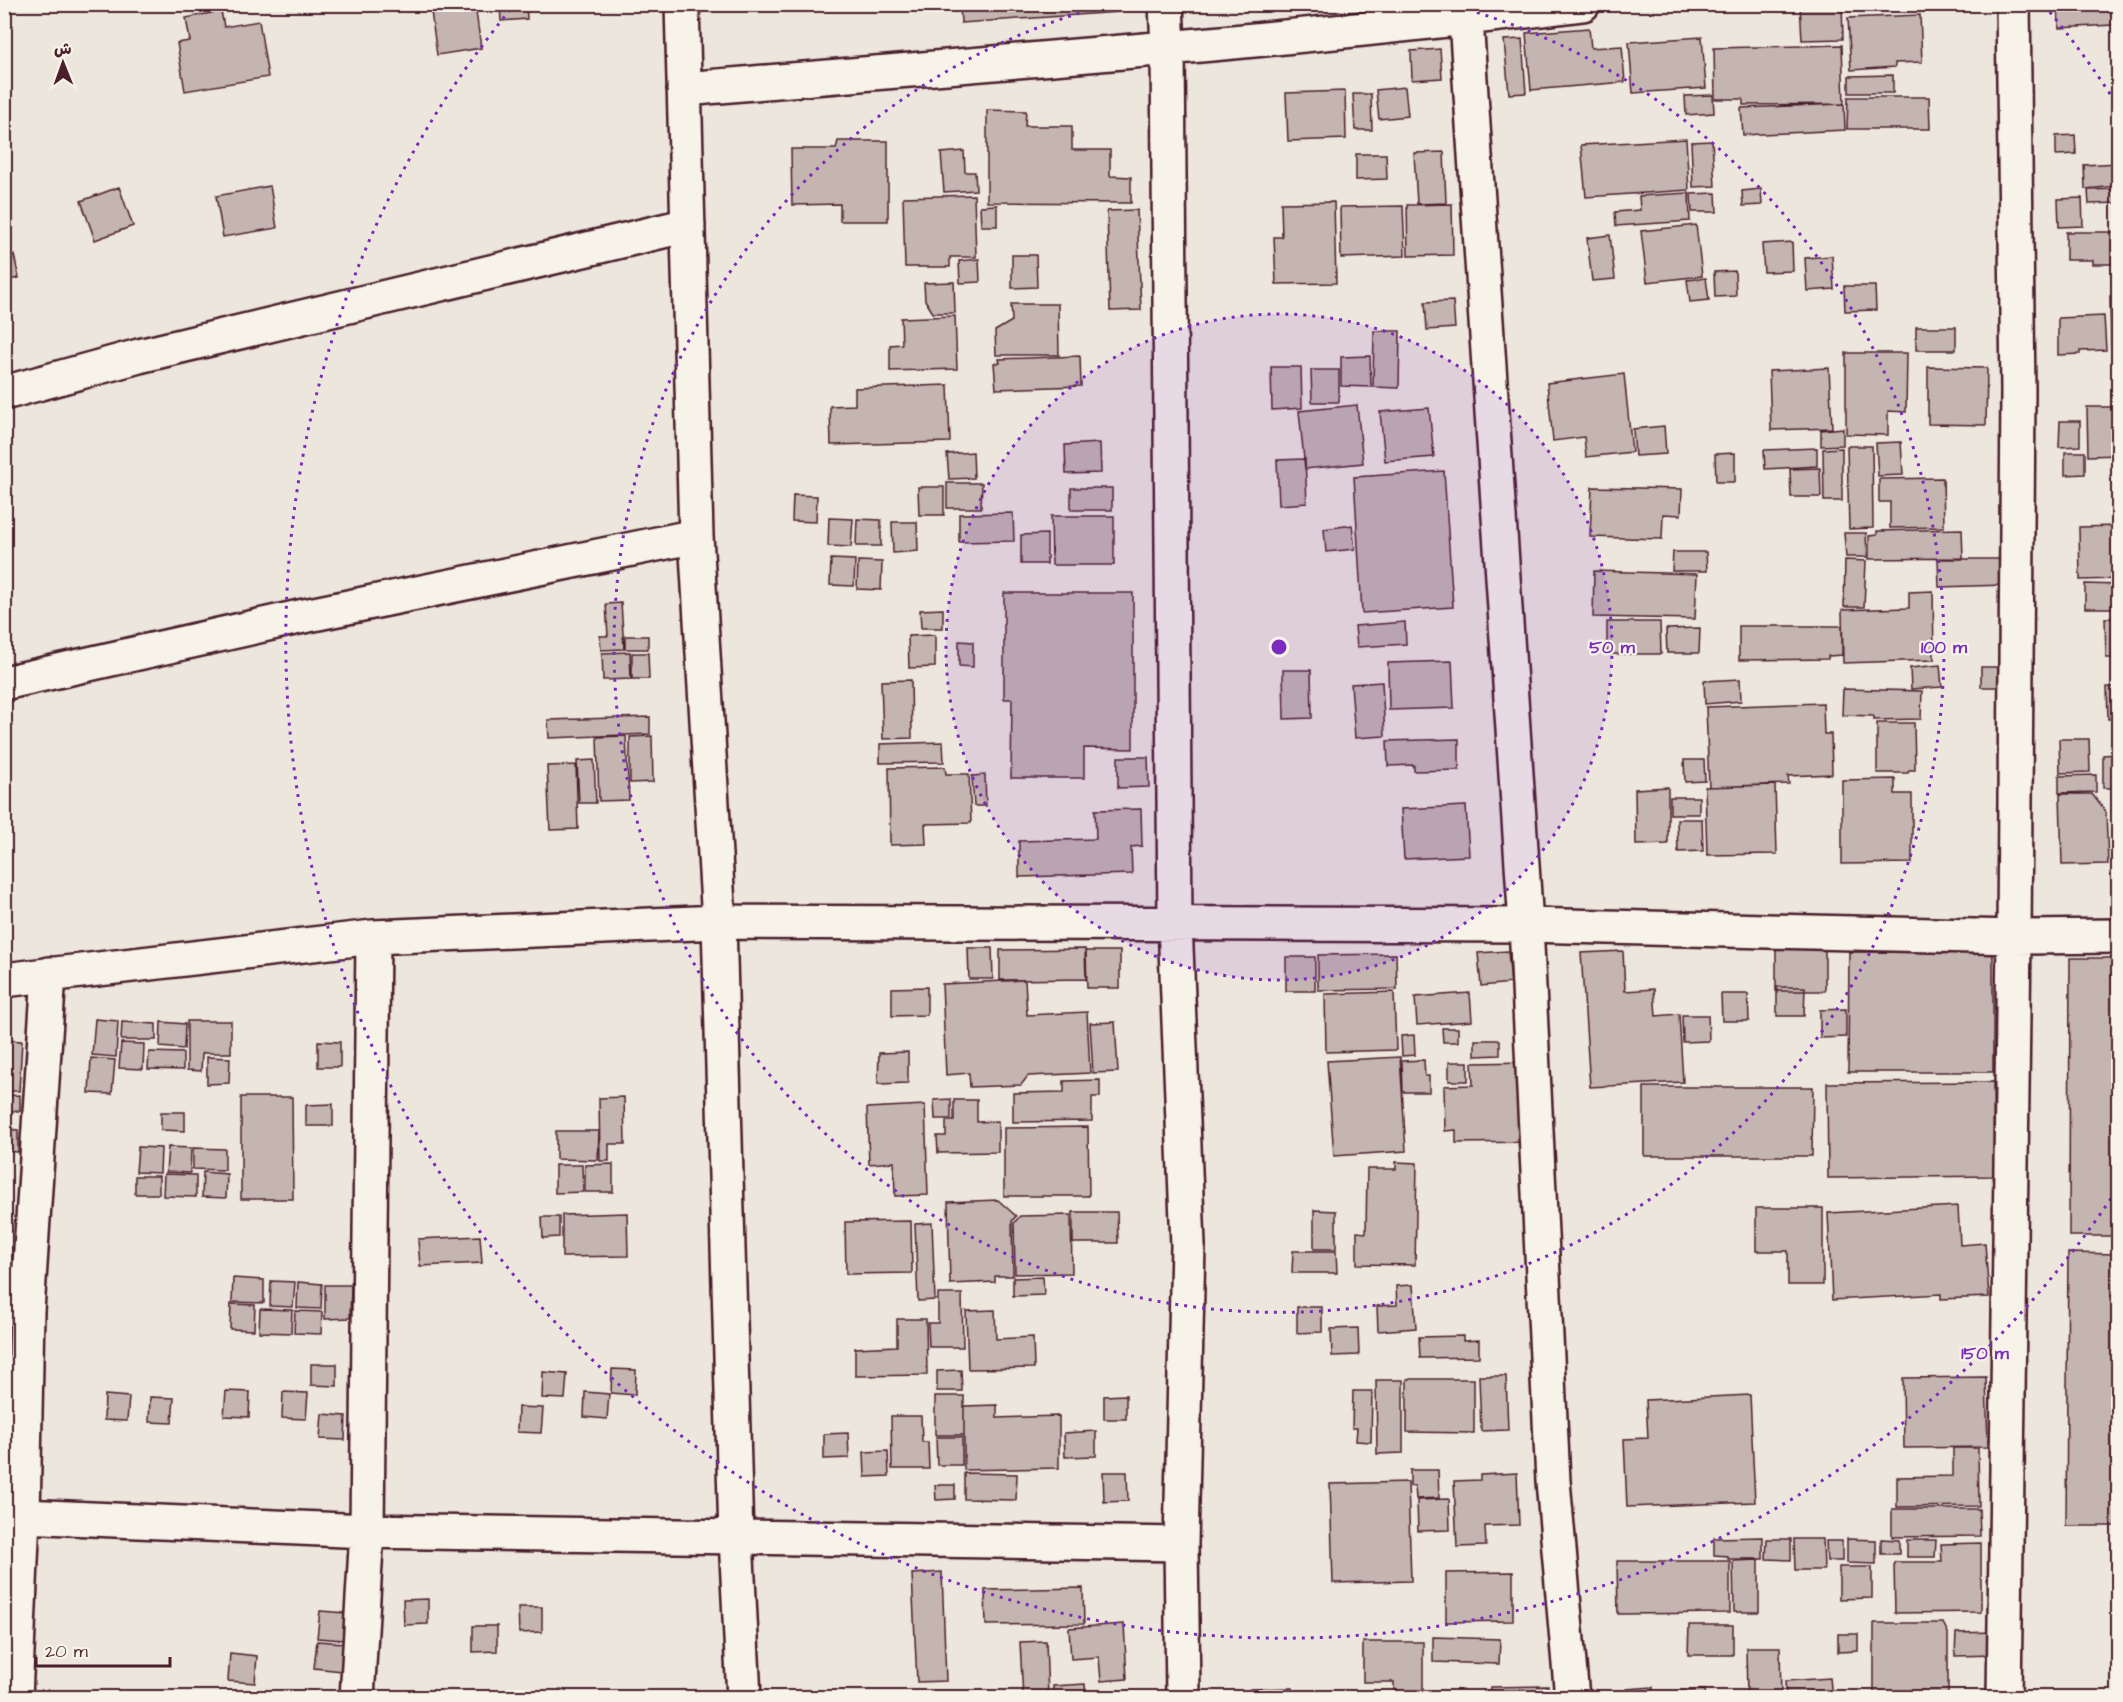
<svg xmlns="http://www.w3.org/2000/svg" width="2123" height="1702" viewBox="0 0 2123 1702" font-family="'Architects Daughter','Playpen Sans Arabic',sans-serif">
	<rect width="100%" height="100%" fill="#ece6dd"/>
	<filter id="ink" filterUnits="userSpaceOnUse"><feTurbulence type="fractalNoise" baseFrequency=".0167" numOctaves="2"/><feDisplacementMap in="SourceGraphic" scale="12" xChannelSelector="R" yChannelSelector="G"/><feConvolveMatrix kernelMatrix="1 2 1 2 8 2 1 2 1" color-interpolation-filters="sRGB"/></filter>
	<g filter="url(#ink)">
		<!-- building -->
		<path fill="#c4b5b0" stroke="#4a1f2b" stroke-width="1.5" d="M430,4H475L481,48L437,55Z
			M500,4H526L527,19L501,21Z
			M960,4H1118V12L961,23Z
			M1800,4H1842L1843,39L1802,40Z
			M2058,4H2113V25L2059,28Z
			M221,11L224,27L259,21L268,77L185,91L177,43L190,41L186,18Z
			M1920,15L1922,62L1895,63V67L1851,70L1848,18Z
			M1589,28L1591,48L1622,46L1625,82L1531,90L1526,33Z
			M1702,37L1706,88L1633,93L1629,42Z
			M1522,39L1526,93L1509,94L1504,40Z
			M1842,45L1844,104L1743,105V99H1715L1714,48Z
			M1440,49L1442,78L1412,80L1411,51Z
			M1893,75V93H1849V76Z
			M1405,87L1408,116L1379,119L1376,90Z
			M1345,91L1346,139L1288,141L1286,93Z
			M1353,94H1371L1372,130H1355Z
			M1713,95L1714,113L1686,115L1685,96Z
			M1848,97H1929L1930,129H1847Z
			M1844,104L1845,130L1743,135L1741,108Z
			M987,110L1026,111L1025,126H1072V150H1110V176L1131,177V203L987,202Z
			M2075,135L2076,154L2056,155V136Z
			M1686,139L1689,190L1586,197L1581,145Z
			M838,141H888V221H840V204L792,205L791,149H836Z
			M1712,141L1715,186L1693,187L1691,142Z
			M964,151L965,172H975L976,190L944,192L941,153Z
			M1444,152L1446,203L1417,204L1414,153Z
			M1356,154H1386L1387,179L1356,180Z
			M2118,163V186L2085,189L2084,165Z
			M270,186L277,228L223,237L216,196Z
			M119,187L133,226L95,240L81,201Z
			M1761,189L1762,205L1743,206L1742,191Z
			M2118,189V203L2089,204L2088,190Z
			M1689,193L1690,221L1616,226L1615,212L1640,210L1639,196Z
			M1716,193L1717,212H1692L1691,194Z
			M974,195L976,257H950V267H905L903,197Z
			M2082,198L2083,226L2059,227L2058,199Z
			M1334,202L1336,283L1276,284L1274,237H1282L1281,203Z
			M1452,204L1453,255L1408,256L1407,205Z
			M997,205V226H981L980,206Z
			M1403,206L1405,256L1341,258L1340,207Z
			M1137,210L1141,310L1110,311L1107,211Z
			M1696,225L1702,276L1647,282L1641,231Z
			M2066,232H2118V264H2093V260H2066Z
			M1610,235L1615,279L1592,281L1587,238Z
			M1792,242L1793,271L1764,272L1762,244Z
			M14,255L19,278L4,281V257Z
			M1012,255H1036L1037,287L1012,288Z
			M1832,256L1834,289L1807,291L1805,258Z
			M979,259L980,282L960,283L959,261Z
			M1735,271L1736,296L1715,297L1714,272Z
			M1706,278L1709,300L1690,302L1687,280Z
			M954,282L955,313H933L925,300L924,283Z
			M1844,286H1875L1876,310L1845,311Z
			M2110,296H2118V346H2111Z
			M1453,301L1455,328L1427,330L1425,302Z
			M1011,304H1058L1059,355H996L995,331L1012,321Z
			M955,316L957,369L890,371V345L902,344L901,318Z
			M2104,316L2106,350L2080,351V354L2058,355V318Z
			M1916,327H1956V350H1916Z
			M1374,331H1400L1399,388L1373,387Z
			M1846,353H1907L1906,412L1888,411V435L1846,434Z
			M1080,356L1081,386L996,389L994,363H1000L999,359Z
			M1370,356L1371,387L1341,386V357Z
			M1271,367H1301L1302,408L1272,410Z
			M1928,367L1987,368L1986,425L1928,424Z
			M1829,368L1832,428L1771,430L1769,371Z
			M1311,370H1339V402H1312Z
			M1624,374L1632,452L1586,457L1584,437L1553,441L1547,383Z
			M948,385L950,442L831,445L830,406L855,405V388Z
			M1357,405L1363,463L1305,469L1299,411Z
			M2087,407H2118V455L2088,456Z
			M1429,408L1434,457L1385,461L1380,412Z
			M2060,421H2080V446L2059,447Z
			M1664,426L1666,454L1635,456L1633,429Z
			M1843,428V445L1821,446V430Z
			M1901,442L1903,475L1878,476L1876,443Z
			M1100,443L1101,473L1066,474L1065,445Z
			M1847,446H1872L1873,528L1849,529Z
			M1817,448V466L1765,469L1764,450Z
			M1842,448V501H1824L1823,449Z
			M973,452L974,478L949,479L947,454Z
			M2065,452H2085V474L2065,475Z
			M1735,453V482H1716L1715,454Z
			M1305,459L1307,503L1279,505L1277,460Z
			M1820,468L1821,497H1791L1790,469Z
			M1444,471L1453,607L1362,613L1354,477Z
			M1943,478L1944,527L1890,528V502H1879V479Z
			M947,483H982L981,508H947Z
			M918,487H944V515H919Z
			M1592,487L1682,489L1681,515L1663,514L1662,539L1590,537Z
			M1071,488H1112V510H1071Z
			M793,495L817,496L816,522L792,521Z
			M1013,513L1014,541L959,542V514Z
			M1051,516H1114V565H1052Z
			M829,518L853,519L851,547L828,546Z
			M857,519L881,520V546H856Z
			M892,522H917L918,551L893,553Z
			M1352,525L1355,549L1326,552L1324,529Z
			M2118,526V579L2080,580L2079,527Z
			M1962,529L1963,558L1869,559V536L1877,535V531Z
			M1844,533H1866L1867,557H1846Z
			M1047,534V564H1021V535Z
			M1673,552H1706L1707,571H1672Z
			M831,559L855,560L854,586L830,585Z
			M1938,559H2004L2005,585L1939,587Z
			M1845,560L1866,561L1864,607H1844Z
			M858,561L882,562L881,590L857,589Z
			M1594,571L1697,574L1695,619L1593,617Z
			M2085,584L2118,585V608H2085Z
			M1933,591L1934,660L1843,663L1842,610L1909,608V592Z
			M1004,593H1133V749L1084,748V778H1011L1012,699H1004Z
			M621,603L624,649L601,650L600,636H608L606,604Z
			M943,609V628H921L920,610Z
			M2105,618H2118V673L2117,658H2106Z
			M1405,622L1406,644L1357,647L1355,626Z
			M1607,622H1660L1661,654H1607Z
			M1739,626H1842V655L1828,656V659L1739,660Z
			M1700,628L1699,653H1667L1666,629Z
			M935,635V667L909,668L908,636Z
			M625,636H648V649H625Z
			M959,641L973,642V667L959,666Z
			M630,652L631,679L603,680L602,653Z
			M632,653H648L649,679H632Z
			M1452,661L1454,708L1389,710L1388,663Z
			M1940,665L1942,687L1911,689L1910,668Z
			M1981,667H2004V687H1981Z
			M1283,670H1311L1312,718L1284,719Z
			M1740,679L1741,701L1705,704L1704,681Z
			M911,680L912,738L883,739L881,681Z
			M1382,682L1385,736L1355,738L1351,684Z
			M2107,687H2118V719H2108Z
			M1843,689L1922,691L1921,719L1873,720V716L1842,715Z
			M1823,703L1824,734H1831L1832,774L1788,776L1789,784L1709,787L1706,707Z
			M650,717V734L549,738L548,720Z
			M1877,723H1914L1915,770H1909L1908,773H1877Z
			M626,736L629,800L599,801L597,737Z
			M652,736L653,782L630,783V737Z
			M1459,739V770L1414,771V765L1388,766L1387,741Z
			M2059,739H2089L2090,772L2060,773Z
			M943,742L944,762L880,763V744Z
			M2118,754V788H2103V755Z
			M1118,757H1148L1149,787L1118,788Z
			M594,760L596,803H579L577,761Z
			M1684,760H1704L1705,781L1685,782Z
			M576,765L578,829L550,830L547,766Z
			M945,767L946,774H969L971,823L925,824L926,844L890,845L889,768Z
			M985,775L986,806H974L972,776Z
			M2096,775V792L2059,793V776Z
			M1895,779V794H1912V863L1842,864V780Z
			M1775,785L1777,854L1707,855L1705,787Z
			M1668,787V844L1636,845L1635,789Z
			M2060,794H2092L2106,812L2108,864L2062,865Z
			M1670,797H1699V814H1670Z
			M1466,806L1469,856L1404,859L1401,809Z
			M1141,809L1142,846L1131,847L1132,874L1019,877V841L1096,839L1095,810Z
			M1677,819H1702L1703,851L1678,852Z
			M968,948H992L993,979H969Z
			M1085,949L1086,979L1000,980V950Z
			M1776,949H1825V991H1776Z
			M1086,951H1120V988H1087Z
			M1508,951L1511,983L1481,986L1478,953Z
			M1623,951L1625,991L1654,989L1656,1016L1679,1014L1683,1082L1590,1087L1581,953Z
			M1849,952H1993V1072H1848Z
			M1396,954L1397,989L1318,990V955Z
			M1286,957H1315V991H1286Z
			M2070,958H2118V1236H2069Z
			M1025,980L1027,1015L1087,1012L1090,1073L1028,1076L1021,1085L970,1087L969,1073L946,1075L942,984Z
			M927,987V1015L892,1016V988Z
			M1777,987H1805L1804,1016H1777Z
			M1394,992L1396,1050L1326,1052L1325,994Z
			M1470,993L1472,1021L1417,1025L1415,997Z
			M1721,994H1748L1749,1021H1722Z
			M1846,1009V1037L1820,1038V1010Z
			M1682,1015H1708L1709,1041L1683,1042Z
			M95,1019L118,1021L116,1057L92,1055Z
			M187,1021H231V1053H202L201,1071L187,1070Z
			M122,1022L156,1024V1040H121Z
			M161,1022L185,1024L184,1049L160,1047Z
			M1115,1022L1118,1072L1093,1073L1090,1023Z
			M1442,1028H1458V1042H1443Z
			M1414,1035L1415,1055L1402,1056L1401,1036Z
			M4,1040L22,1041L19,1091H4Z
			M1475,1040H1500V1055L1475,1056Z
			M318,1041L340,1042V1067H318Z
			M121,1043L144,1044L143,1069L119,1068Z
			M149,1052L183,1053V1070L148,1069Z
			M908,1052V1083L878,1084L879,1053Z
			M207,1057L230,1058L229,1083L207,1084Z
			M1400,1057L1406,1151L1334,1156L1327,1061Z
			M91,1058L115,1060L112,1094L89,1093Z
			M1424,1060L1425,1076H1429V1092H1403L1402,1061Z
			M1449,1062H1468V1081H1449Z
			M1532,1062L1533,1142L1456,1143V1130L1445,1131L1444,1086L1473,1085L1472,1063Z
			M1100,1080V1097H1092V1121L1013,1122V1093L1064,1092V1081Z
			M1993,1082L1994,1176L1828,1178L1827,1083Z
			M1644,1087H1813L1812,1156H1644Z
			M20,1095V1111H4V1096Z
			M241,1097H292L293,1199H241Z
			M624,1097L625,1144H609V1161H600L599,1098Z
			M951,1099V1119H935L934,1100Z
			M954,1100H977V1122L998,1121V1152L938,1153L937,1136H946V1121H954Z
			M333,1104V1126H306V1105Z
			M925,1105L928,1195L895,1196L894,1162L869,1164L867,1108Z
			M161,1112H185V1131L161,1130Z
			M1088,1127L1089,1196H1004V1128Z
			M4,1129L18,1130V1152L4,1151Z
			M556,1131H599L598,1160L556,1159Z
			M138,1147L161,1148L160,1173L136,1172Z
			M168,1147L191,1148L190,1173L166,1172Z
			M193,1148L225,1149V1170L193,1169Z
			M1396,1162L1417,1163L1415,1265L1357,1264V1232L1366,1233L1367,1169H1396Z
			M613,1164V1192H585V1165Z
			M555,1165H582L583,1192L555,1193Z
			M203,1172L227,1174L226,1198L202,1197Z
			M164,1174L196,1175V1197L163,1196Z
			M135,1176H159V1194H135Z
			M998,1200L1016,1216L1012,1221L1013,1276H995V1282L950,1284L948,1202Z
			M1958,1206L1960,1245L1985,1243L1989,1297L1941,1299V1294L1832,1300L1828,1213Z
			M1756,1208H1823V1285H1788V1251H1756Z
			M1314,1210L1336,1211V1249H1314Z
			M1073,1212H1117L1118,1243H1073Z
			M627,1213L628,1256L562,1257V1215Z
			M1071,1215L1072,1273L1015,1274L1014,1223L1020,1216Z
			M542,1217H559V1237L543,1238Z
			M911,1221L912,1273L846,1274L845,1222Z
			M932,1223L935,1300L918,1301L915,1224Z
			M480,1236L482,1263L420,1266L418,1239Z
			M1293,1251H1336L1337,1273H1292Z
			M2068,1253L2118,1254V1526H2066Z
			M1043,1277L1044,1295L1013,1296V1278Z
			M233,1278L264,1280V1303L232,1302Z
			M271,1281L295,1282L293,1307L270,1306Z
			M298,1282L322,1284L321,1309L297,1308Z
			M325,1285H351L350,1318L325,1319Z
			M1413,1285L1416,1328L1378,1331L1377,1306L1397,1305L1396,1286Z
			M938,1294H962L963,1347H929L928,1323H938Z
			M231,1304L255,1305L254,1330L230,1329Z
			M1297,1307H1322V1332L1297,1333Z
			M260,1309L292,1310L291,1333L259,1332Z
			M995,1310L996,1339L1033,1337L1034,1368L968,1369L966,1311Z
			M295,1311L322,1312L321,1334L294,1333Z
			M897,1319H926L927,1375L855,1376V1348L897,1346Z
			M1358,1328L1359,1355L1332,1356L1331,1329Z
			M1463,1336V1341L1479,1340V1357L1420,1358L1419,1337Z
			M311,1364H337V1386L311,1385Z
			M612,1369L636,1370L635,1395L611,1393Z
			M961,1370L962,1391H937V1371Z
			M543,1372L567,1374L565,1399L542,1398Z
			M1479,1376H1506L1508,1430L1481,1431Z
			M1986,1377L1988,1447L1904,1448L1903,1378Z
			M1407,1379H1474V1433L1407,1432Z
			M1376,1380H1403V1453L1377,1454Z
			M226,1391L250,1392L249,1417L224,1416Z
			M1353,1391H1372L1371,1442L1356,1441L1357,1428H1352Z
			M283,1392L308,1393L306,1419L282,1418Z
			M585,1392L609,1394L607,1419L584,1417Z
			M105,1395L129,1397L127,1421L104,1420Z
			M1126,1395V1419H1104V1396Z
			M1750,1395L1755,1502L1627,1507L1624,1439L1648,1438L1646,1400Z
			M935,1396H964V1435H935Z
			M150,1397L174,1398L172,1423L149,1422Z
			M997,1405V1418L1059,1416V1468L964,1470V1406Z
			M518,1407L543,1408L541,1433L517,1432Z
			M322,1414L346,1416L345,1440L320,1439Z
			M891,1416H921L922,1442H928L929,1469H892Z
			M1096,1431V1456L1065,1457L1064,1433Z
			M848,1433L849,1458L824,1459V1434Z
			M936,1437H962V1465H937Z
			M1953,1448H1978L1979,1506L1897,1507V1477L1953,1476Z
			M888,1451L889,1476L865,1477L864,1452Z
			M1410,1470H1438L1439,1498L1416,1499L1415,1486H1410Z
			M1103,1472H1127L1128,1501L1104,1502Z
			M964,1473L1017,1474L1016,1500L964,1499Z
			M1517,1473L1519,1525L1485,1526L1486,1546L1457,1547L1454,1481L1480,1480V1475Z
			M1408,1482L1411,1581L1333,1583L1330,1484Z
			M935,1485H955V1499L936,1500Z
			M1449,1499L1450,1530L1418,1531L1417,1500Z
			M1892,1509H1979L1980,1536L1892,1537Z
			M1763,1537V1559H1728V1556L1714,1555V1538Z
			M1767,1539H1791V1560L1766,1559Z
			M1794,1539H1823L1824,1570H1795Z
			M1847,1539L1876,1540V1564L1847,1563Z
			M1881,1539L1899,1540V1554H1881Z
			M1907,1540H1936L1935,1557H1907Z
			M1826,1541H1842V1561H1827Z
			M1981,1543V1612L1895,1613L1894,1562H1942L1941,1544Z
			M1759,1560V1612H1734L1733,1561Z
			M1617,1561H1730V1613L1618,1614Z
			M1839,1567H1872V1598L1839,1599Z
			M942,1572L946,1681L917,1682L912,1574Z
			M1513,1572V1621L1446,1622V1573Z
			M1083,1588L1084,1624L986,1625L985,1590Z
			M428,1599V1624L404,1625L403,1600Z
			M518,1607H542V1632L519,1633Z
			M320,1611L346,1613L344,1640L317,1638Z
			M1874,1623H1943L1948,1633V1698H1874Z
			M1124,1624L1127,1679L1101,1681L1099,1657L1071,1659L1069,1628Z
			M1689,1625H1733V1655H1688Z
			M473,1626H497V1651L473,1652Z
			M1995,1632V1655L1955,1656L1956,1633Z
			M1838,1634H1858V1651L1838,1652Z
			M1433,1637L1500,1639L1499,1664L1433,1662Z
			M317,1641L344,1643L342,1671L314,1668Z
			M1046,1641L1048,1698H1023L1020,1642Z
			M1363,1642H1423V1698H1394V1682H1363Z
			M1746,1647H1780L1781,1698H1747Z
			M230,1653L257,1656L255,1683L228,1681Z
			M1830,1678L1832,1698H1786L1785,1681Z
			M1085,1684L1086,1698H1053V1686Z
			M1548,1686V1698H1490V1687Z
			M1653,1687V1693L1705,1690L1706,1698H1627L1626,1689Z
			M1292,1688V1698H1250V1689Z"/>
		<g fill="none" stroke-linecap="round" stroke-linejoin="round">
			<!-- minor casing -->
			<g stroke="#4a1f2b" stroke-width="38">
				<path id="minor" d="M682,4L696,536L719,922L736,1538L744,1698
					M1166,4L1168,48L1175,923L1188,1245L1181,1544L1183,1698
					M1465,4L1526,925L1553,1481L1572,1698
					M684,89C984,63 1284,42 1583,4
					M4,393L139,356L688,225
					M4,683L299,617L696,536
					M4,980L373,937L719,922L1526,925L2014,937L2118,936
					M23,1516L367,1531L1181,1544
					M15,1698L23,1516L27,1311L49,974
					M357,1698L367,1531L373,937
					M2004,1698L2014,937L2018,391L2013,4"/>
			</g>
			<!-- minor -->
			<use href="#minor" stroke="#f7f3e8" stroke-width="33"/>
		</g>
	</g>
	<!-- distance rings -->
	<circle cx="1279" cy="647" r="333" fill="#7b2cbf" fill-opacity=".12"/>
	<g fill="none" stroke="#7b2cbf" stroke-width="3" stroke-dasharray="3 6">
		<circle cx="1279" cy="647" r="333"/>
		<path d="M1451 5A665 665 0 1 1 1107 5"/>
		<path d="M2116 1191A998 998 0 1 1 514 5M2044 5A998 998 0 0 1 2116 103"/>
	</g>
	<circle cx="1279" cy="647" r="9" fill="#7b2cbf" stroke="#f7f3e8" stroke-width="3"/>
	<g font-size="18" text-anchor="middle" font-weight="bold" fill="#7b2cbf" stroke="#f7f3e8" stroke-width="4.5" stroke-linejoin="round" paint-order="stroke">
		<text x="1612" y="653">50 m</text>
		<text x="1944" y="653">100 m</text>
		<text x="1985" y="1359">150 m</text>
	</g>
	<!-- margin -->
	<rect width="2123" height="1702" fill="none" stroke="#f7f3e8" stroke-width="24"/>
	<rect x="12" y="12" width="2099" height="1678" fill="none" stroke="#4a1f2b" stroke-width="2" filter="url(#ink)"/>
	<!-- north arrow -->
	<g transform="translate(63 63) rotate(359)" stroke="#f7f3e8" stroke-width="4.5" paint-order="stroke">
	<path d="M0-4.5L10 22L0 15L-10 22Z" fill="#4a1f2b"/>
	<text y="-9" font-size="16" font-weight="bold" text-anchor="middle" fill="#4a1f2b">ش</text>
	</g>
	<!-- scale -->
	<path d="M36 1657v9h134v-9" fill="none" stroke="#4a1f2b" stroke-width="3"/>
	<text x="45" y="1657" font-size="18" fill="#4a1f2b" stroke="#f7f3e8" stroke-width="4.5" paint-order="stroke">20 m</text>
</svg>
